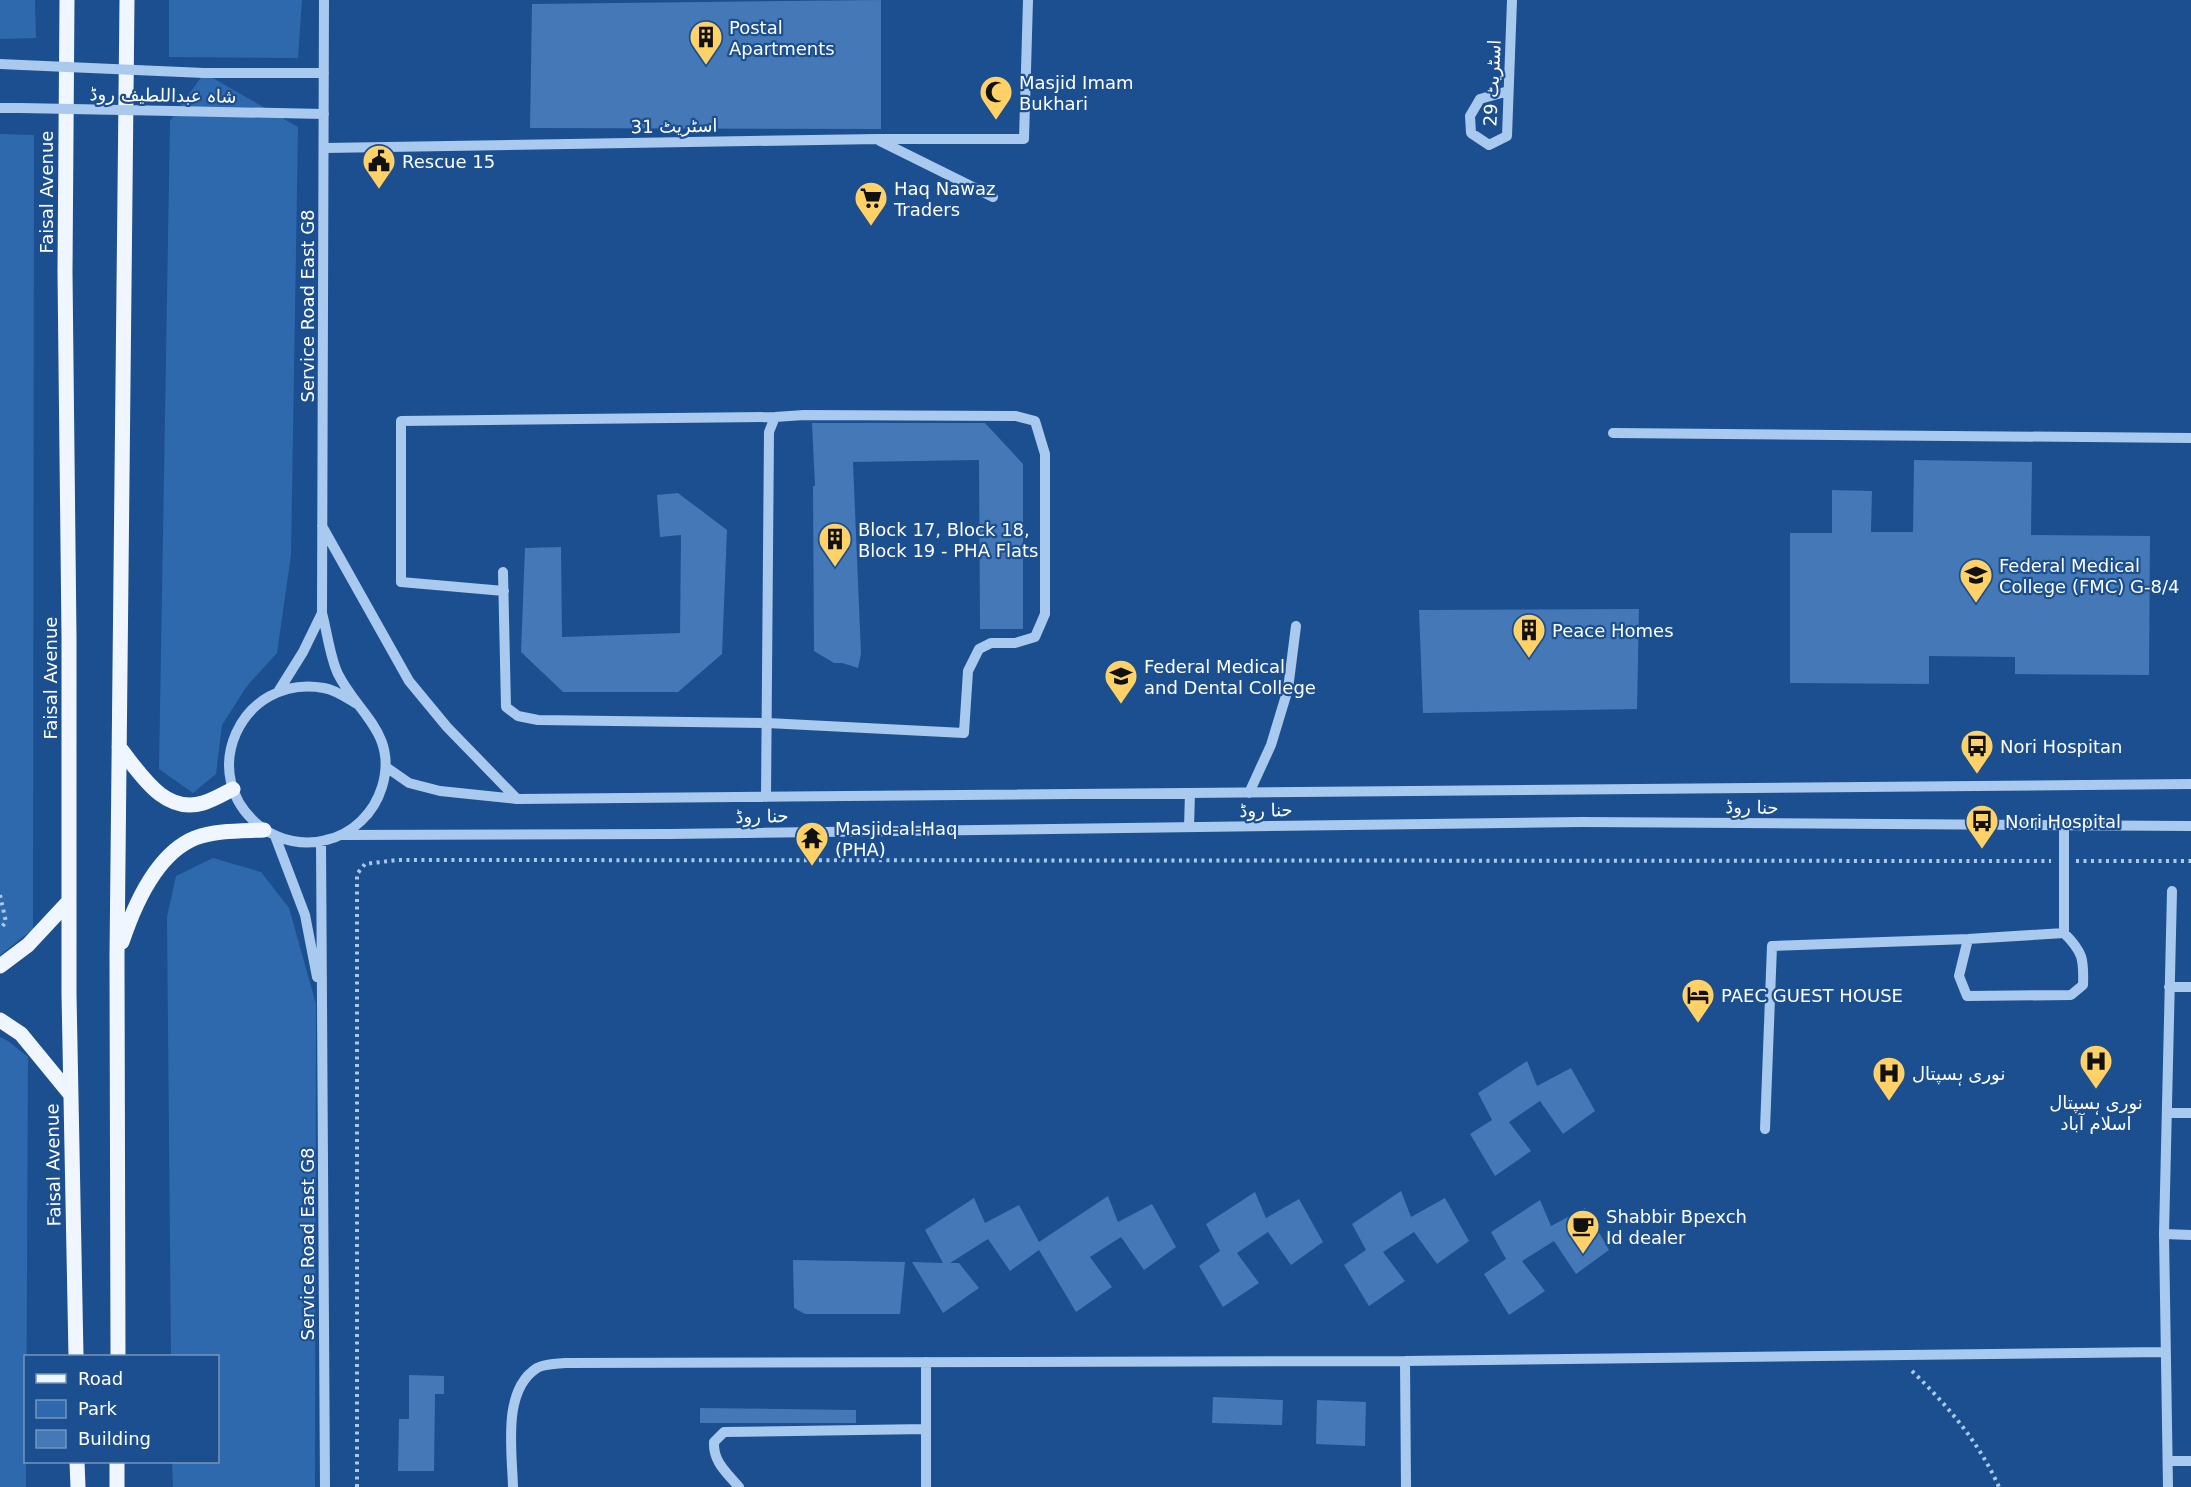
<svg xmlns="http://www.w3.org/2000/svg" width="2191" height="1487" viewBox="0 0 2191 1487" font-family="'DejaVu Sans',Vazirmatn,sans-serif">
	<rect width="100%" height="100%" fill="#1b4f8f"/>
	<!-- green -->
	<path fill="#2e69ad" d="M0,0H35L36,38L0,39Z
		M169,0H302L298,58L169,57Z
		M204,73L298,127L291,555L277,653L247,686L222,725L216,774L193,793L159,769L170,121Z
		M0,134L34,135L33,929L0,955Z
		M213,858L261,872L289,908L316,1004L315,1487H173L172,1462H218V1356H171L167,917L176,876Z
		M0,1037L8,1041L28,1057L26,1487H0Z"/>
	<!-- building -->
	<path fill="#4478b7" d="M881,0V129L530,128L532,4Z
		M812,423H985L1023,464V629H980L979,460L853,462L861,654L858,668L842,663H834L814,651L813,486H815Z
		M1914,460L2032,462L2031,535L2150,536L2149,675L2015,674V657L1929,656V684L1790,683V533H1832V490L1872,491L1871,532H1913Z
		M678,493L727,530L722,654L678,692H563L521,652L525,548L561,547L562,637L680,633L681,535L660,537L657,495Z
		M1639,609L1637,709L1423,713L1419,610Z
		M1527,1061L1537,1086L1571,1068L1595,1111L1563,1134L1540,1101L1509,1122L1531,1151L1495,1176L1470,1134L1492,1120L1478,1093Z
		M1401,1191L1411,1217L1445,1198L1469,1241L1437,1264L1414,1232L1383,1252L1405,1281L1369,1306L1344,1265L1366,1250L1352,1224Z
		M1255,1192L1266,1218L1299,1199L1323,1242L1291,1265L1268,1232L1237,1253L1259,1283L1223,1307L1199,1266L1220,1251L1206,1224Z
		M1108,1196L1118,1222L1152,1204L1176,1247L1144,1270L1121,1237L1090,1257L1112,1287L1076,1312L1039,1250L1010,1271L988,1239L950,1263H959L979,1288L943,1313L912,1262L943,1263L925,1230L974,1198L985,1223L1019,1205L1039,1242Z
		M1540,1200L1551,1226L1585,1208L1609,1250L1576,1274L1554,1241L1522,1261L1545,1291L1509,1315L1484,1274L1506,1259L1491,1232Z
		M793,1260L905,1262L900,1314H805L794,1308Z
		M409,1375L444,1376V1394H435L434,1471H398L399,1419H409Z
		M1213,1397L1283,1400L1282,1425L1212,1423Z
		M1317,1400L1366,1402L1365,1446L1316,1444Z
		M700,1408L856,1410V1423H700Z"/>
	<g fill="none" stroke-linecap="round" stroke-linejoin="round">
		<!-- path -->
		<path stroke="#a9c9ee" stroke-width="4" stroke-dasharray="3 4.5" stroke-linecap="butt" d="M2076,861H2191
			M0,895L6,922L0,929
			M1912,1371C1947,1405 1979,1442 1999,1487
			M357,1487V874L365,864L397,860L2051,861"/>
		<!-- minor -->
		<path stroke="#a9c9ee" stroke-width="10" d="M324,0L322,613C327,631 330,658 338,674C358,714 398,734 382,787C374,813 353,834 326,840C304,846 280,841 261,827C194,776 241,673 324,688C336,690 347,698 357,704
			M0,64L22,65
			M204,73H324
			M1505,92L1480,99L1470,116L1471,133L1489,145L1507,136L1512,0
			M0,108H20
			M173,111L324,114
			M880,141L993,197
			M325,148L877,139H1024L1028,0
			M1613,433L2191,438
			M322,526L409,681L447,727L517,799
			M503,572L506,707L518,716L538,720L767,723L964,733L968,671L979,649L991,643H1015L1035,637L1045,614V454L1035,421L1016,416L804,415L775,417L401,421V582L504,591
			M278,692L303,652L322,613
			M386,767L409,783L440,791L517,799L2191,784
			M1249,793L1271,745L1288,689L1296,626
			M766,797L769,432L775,417
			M1189,827L1190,793
			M341,835L669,834L1582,822L2191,826
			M275,836L305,915L317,977
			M321,842L325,1487
			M1968,939L1959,976L1967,996L2071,995L2083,985C2084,959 2083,952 2064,933V827
			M2169,987H2191
			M2168,1113H2191
			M1765,1129L1772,946L1968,939L2064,933
			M2164,1234L2191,1235
			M1405,1361L1406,1487
			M2168,1461H2191
			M513,1487C512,1450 502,1390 537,1368C544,1364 556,1364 565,1363L1405,1361L2165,1352
			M739,1487C727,1473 713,1462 714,1442L724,1432L926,1429
			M926,1487V1362
			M2168,1487L2164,1234L2172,891"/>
		<!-- major -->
		<path stroke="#f0f6ff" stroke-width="15" d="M67,0L65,272L69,637V994L76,1356
			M119,747C140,773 164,815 203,803C213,800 223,794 233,789
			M122,942C134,906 156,854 195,838C216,830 242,831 264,830
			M0,966L28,945L69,901
			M0,1020L21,1034L71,1095
			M118,1356L117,957L127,0
			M77,1462L78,1487
			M117,1487V1462"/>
		<!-- minor-bridge -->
		<path stroke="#a9c9ee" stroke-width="10" d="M22,65L204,73
			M20,108L173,111"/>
	</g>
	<!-- icons -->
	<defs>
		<g id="building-pin" transform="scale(1.725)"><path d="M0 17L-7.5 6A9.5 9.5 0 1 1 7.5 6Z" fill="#ffd166" stroke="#1b4f8f"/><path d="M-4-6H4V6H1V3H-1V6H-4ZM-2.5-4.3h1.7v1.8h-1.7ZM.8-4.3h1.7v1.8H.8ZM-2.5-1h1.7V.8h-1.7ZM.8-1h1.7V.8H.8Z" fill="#111"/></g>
		<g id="mosque-pin" transform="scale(1.725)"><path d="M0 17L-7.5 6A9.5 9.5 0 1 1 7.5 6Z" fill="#ffd166" stroke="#1b4f8f"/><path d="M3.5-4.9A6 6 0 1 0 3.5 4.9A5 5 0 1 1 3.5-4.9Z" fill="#111"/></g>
		<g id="civic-pin" transform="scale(1.725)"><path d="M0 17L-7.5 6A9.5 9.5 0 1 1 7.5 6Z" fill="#ffd166" stroke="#1b4f8f"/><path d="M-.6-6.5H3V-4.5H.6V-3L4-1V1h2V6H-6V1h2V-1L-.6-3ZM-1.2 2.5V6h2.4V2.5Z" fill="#111"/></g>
		<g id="supermarket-pin" transform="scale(1.725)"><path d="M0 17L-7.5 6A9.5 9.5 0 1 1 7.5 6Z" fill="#ffd166" stroke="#1b4f8f"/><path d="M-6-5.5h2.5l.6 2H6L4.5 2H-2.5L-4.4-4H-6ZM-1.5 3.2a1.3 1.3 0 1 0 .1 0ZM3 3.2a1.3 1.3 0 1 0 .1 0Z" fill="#111"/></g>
		<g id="university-pin" transform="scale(1.725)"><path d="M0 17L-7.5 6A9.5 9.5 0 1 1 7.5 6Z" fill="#ffd166" stroke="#1b4f8f"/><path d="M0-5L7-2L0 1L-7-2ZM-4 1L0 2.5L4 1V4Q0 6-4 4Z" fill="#111"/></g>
		<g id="bus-pin" transform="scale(1.725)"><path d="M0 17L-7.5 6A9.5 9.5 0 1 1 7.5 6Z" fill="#ffd166" stroke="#1b4f8f"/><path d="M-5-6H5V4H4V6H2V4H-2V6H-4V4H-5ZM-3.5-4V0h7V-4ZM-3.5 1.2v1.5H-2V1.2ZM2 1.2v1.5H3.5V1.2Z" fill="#111"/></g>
		<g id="temple-pin" transform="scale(1.725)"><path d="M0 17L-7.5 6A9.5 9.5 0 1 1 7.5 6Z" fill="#ffd166" stroke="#1b4f8f"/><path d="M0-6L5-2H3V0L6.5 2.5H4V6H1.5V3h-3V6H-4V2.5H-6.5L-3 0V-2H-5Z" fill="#111"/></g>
		<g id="hotel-pin" transform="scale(1.725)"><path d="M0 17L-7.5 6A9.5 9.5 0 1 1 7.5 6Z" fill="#ffd166" stroke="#1b4f8f"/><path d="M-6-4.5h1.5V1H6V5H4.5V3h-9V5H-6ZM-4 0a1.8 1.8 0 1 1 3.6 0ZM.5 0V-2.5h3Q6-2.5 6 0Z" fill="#111"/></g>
		<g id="hospital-pin" transform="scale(1.725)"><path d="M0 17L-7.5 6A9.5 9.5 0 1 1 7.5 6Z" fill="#ffd166" stroke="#1b4f8f"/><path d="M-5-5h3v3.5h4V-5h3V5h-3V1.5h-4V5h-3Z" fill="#111"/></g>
		<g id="cafe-pin" transform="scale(1.725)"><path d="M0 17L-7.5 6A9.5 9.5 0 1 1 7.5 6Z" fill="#ffd166" stroke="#1b4f8f"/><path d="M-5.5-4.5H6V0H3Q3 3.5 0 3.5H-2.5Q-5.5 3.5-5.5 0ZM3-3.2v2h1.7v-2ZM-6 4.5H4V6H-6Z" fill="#111"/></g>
	</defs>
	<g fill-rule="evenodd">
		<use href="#building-pin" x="706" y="37"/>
		<use href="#mosque-pin" x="996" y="92"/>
		<use href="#civic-pin" x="379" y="161"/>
		<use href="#supermarket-pin" x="871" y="198"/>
		<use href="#building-pin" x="835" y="539"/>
		<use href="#university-pin" x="1976" y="575"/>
		<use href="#building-pin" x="1529" y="630"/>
		<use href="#university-pin" x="1121" y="676"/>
		<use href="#bus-pin" x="1977" y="746"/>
		<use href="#bus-pin" x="1982" y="821"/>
		<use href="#temple-pin" x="812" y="838"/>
		<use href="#hotel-pin" x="1698" y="995"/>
		<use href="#hospital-pin" x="2096" y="1061"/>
		<use href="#hospital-pin" x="1889" y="1073"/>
		<use href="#cafe-pin" x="1583" y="1226"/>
	</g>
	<g text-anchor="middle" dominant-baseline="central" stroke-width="4.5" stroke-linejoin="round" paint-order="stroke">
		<!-- poi labels -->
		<g font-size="18" fill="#fff" stroke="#1b4f8f" text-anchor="start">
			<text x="729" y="27">Postal<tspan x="729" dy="21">Apartments</tspan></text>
			<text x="1019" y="82">Masjid Imam<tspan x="1019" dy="21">Bukhari</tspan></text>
			<text x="402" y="161">Rescue 15</text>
			<text x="894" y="188">Haq Nawaz<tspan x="894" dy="21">Traders</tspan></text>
			<text x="858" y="529">Block 17, Block 18,<tspan x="858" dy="21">Block 19 - PHA Flats</tspan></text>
			<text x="1999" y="565">Federal Medical<tspan x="1999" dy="21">College (FMC) G-8/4</tspan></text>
			<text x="1552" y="630">Peace Homes</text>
			<text x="1144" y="666">Federal Medical<tspan x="1144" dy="21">and Dental College</tspan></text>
			<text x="2000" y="746">Nori Hospitan</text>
			<text x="2005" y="821">Nori Hospital</text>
			<text x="835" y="828">Masjid-al-Haq<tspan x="835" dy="21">(PHA)</tspan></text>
			<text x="1721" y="995">PAEC GUEST HOUSE</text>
			<text x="1912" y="1073">نوری ہسپتال</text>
			<text x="2096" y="1102" text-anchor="middle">نوری ہسپتال<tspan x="2096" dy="21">اسلام آباد</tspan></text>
			<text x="1606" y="1216">Shabbir Bpexch<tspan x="1606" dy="21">Id dealer</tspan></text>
		</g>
		<!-- street labels -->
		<g font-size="18" fill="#fff" stroke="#1b4f8f">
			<text transform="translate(1492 83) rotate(-87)">اسٹریٹ 29</text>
			<text transform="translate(163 95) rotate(1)">شاہ عبداللطیف روڈ</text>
			<text transform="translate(674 126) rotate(-1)">اسٹریٹ 31</text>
			<text transform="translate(46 192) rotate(-90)">Faisal Avenue</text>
			<text transform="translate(307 306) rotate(-90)">Service Road East G8</text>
			<text transform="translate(50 678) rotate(-90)">Faisal Avenue</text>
			<text transform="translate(1752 807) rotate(1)">حنا روڈ</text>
			<text transform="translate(1266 810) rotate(-1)">حنا روڈ</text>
			<text transform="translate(762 816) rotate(-1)">حنا روڈ</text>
			<text transform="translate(53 1165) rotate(-91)">Faisal Avenue</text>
			<text transform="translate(307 1244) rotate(-90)">Service Road East G8</text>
		</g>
	</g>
	<!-- legend -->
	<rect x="24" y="1355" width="195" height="108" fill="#1b4f8f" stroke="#7695bc" stroke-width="1.5"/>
	<rect x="36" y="1374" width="30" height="9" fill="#f0f6ff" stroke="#7695bc" stroke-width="1.5"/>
	<text x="78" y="1385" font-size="18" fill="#ffffff">Road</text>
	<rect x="36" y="1400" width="30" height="18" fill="#2e69ad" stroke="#7695bc" stroke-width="1.5"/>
	<text x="78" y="1415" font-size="18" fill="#ffffff">Park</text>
	<rect x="36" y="1430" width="30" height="18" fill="#4478b7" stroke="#7695bc" stroke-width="1.5"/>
	<text x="78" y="1445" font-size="18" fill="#ffffff">Building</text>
</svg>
